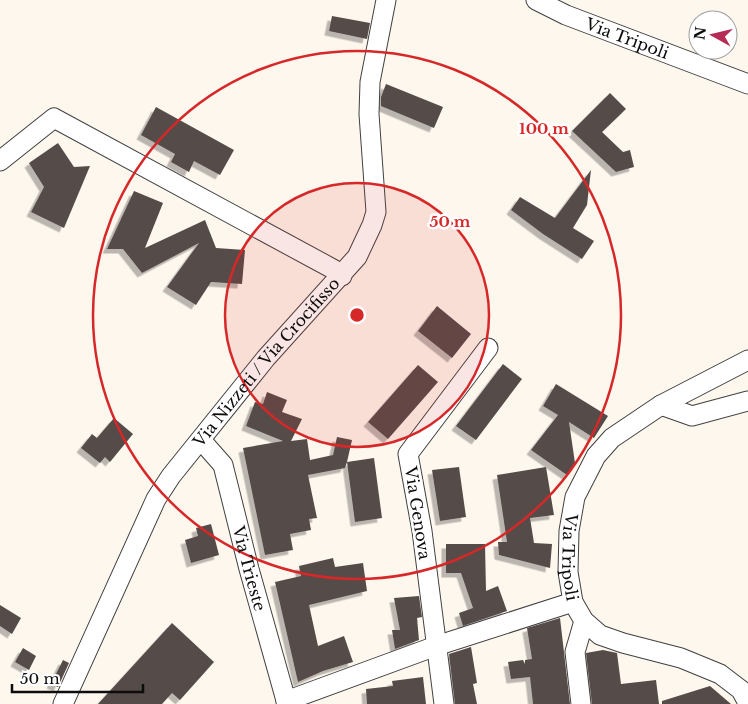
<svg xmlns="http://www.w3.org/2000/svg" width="748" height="704" viewBox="0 0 748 704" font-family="'Libre Baskerville',serif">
	<defs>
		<filter id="shadow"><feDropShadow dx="-4.5" dy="4.5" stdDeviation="0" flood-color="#0004"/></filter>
	</defs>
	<rect width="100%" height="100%" fill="#fef7ee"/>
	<!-- building -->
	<path fill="#554b4a" filter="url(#shadow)" d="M332,16L370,23L367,39L329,31Z
		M386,84L443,107L434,128L381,106V97Z
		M610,93L626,109L602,132L623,152L630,150L634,167L616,172L572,131Z
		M156,107L234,150L220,175L194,161L189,172L171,162L175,154L141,135Z
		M58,143L74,167L90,166L64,228L31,212L44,187L29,163Z
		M591,170L587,205L573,228L594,241L582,259L543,234L511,210L520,197L555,218Z
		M134,191L163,203L145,248L205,220L216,248L245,250L242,284L211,282L196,305L167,287L199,243L142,273L123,249H107Z
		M437,306L471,334L452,358L418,331Z
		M503,364L522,379L476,440L456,426Z
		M418,365L438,382L388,439L368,422Z
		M556,384L608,416L594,438L569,422L575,463L567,475L531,450L558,415L543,406Z
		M267,392L287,400L282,412L302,419L291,441L307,439L310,460L333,455L337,437L352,440L347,462L374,458L382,518L355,522L347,462L345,468L308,475L317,518L309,519L311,530L290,534L293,550L265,555L243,448L283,441L246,426L255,402L263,404Z
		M114,418L133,434L110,462L105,457L100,463L81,448L92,434L97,438Z
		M459,467L466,517L440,521L432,470Z
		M546,467L554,515L530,518L534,543L552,544L550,568L499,555L498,542H507L497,475Z
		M211,524L219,555L191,563L185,540L198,536L196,528Z
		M446,544H485L486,591L498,586L507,611L463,626L459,613L473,608L461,573H446Z
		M333,558L335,567L363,563L367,591L309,605L318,646L344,636L353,662L323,671L298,682L275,582L301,576L299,566Z
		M419,596L422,617L417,618L419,640L395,649L392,630H400L394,598Z
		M0,605L21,618L12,634L0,626Z
		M560,618L570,704H533L530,677L511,679L508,662L523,660L525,664V660L532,659L527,628Z
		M172,623L214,662L180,700L172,693L162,704H98Z
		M471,647L477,683L473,684L477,704H455L449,654Z
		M23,648L36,656L29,670L15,662Z
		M603,650L617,653L621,684L656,680L659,704H592L586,653Z
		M63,660L69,663L58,687L51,684Z
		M423,677L426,704H367L366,689L393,686L392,681Z
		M710,686L731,704H662V701Z"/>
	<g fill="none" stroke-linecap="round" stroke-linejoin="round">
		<!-- minor casing -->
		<g stroke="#404040" stroke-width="21">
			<g id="minor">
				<path id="s1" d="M536,0L566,15L748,84"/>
				<path d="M0,161L54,118L333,269L342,276"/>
				<path id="s2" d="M748,360L661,405L612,438L596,456L575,497L569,531L568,572L573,602L584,621L600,635L623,643L681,658L720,674L741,690L748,703"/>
				<path d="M661,405L692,416L748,401"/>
				<path id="s3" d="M201,440L223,465L249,569L287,704"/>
				<path d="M286,701L436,646L573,602"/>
				<path id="s4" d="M63,704L156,499L171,476L266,358L357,257L372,225L376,212L369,114L370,82L386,0"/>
				<path d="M444,704L422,531L408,454L488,348"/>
				<path d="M581,704L575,652L584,621"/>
			</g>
		</g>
		<!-- minor -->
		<use href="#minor" stroke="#fff" stroke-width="19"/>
	</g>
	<!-- distance rings -->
	<circle cx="357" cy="315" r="132" fill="#d62828" fill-opacity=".12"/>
	<g fill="none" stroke="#d62828" stroke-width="2.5">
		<circle cx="357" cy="315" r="132"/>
		<circle cx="357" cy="315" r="264"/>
	</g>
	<g text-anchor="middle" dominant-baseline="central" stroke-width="5" stroke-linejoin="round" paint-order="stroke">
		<!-- street labels -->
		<g font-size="16" fill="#0d0d0d" stroke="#fff">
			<text stroke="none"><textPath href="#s1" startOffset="99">Via Tripoli</textPath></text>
			<text stroke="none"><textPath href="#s4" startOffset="401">Via Nizzeti / Via Crocifisso</textPath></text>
			<text transform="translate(418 513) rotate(81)">Via Genova</text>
			<text stroke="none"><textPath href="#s2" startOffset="288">Via Tripoli</textPath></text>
			<text stroke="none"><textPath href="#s3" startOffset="140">Via Trieste</textPath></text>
		</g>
	</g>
	<circle cx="357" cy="315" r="8" fill="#d62828" stroke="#fff" stroke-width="2.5"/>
	<g font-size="15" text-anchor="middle" font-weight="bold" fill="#d62828" stroke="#fff" stroke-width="5" stroke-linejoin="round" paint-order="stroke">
		<text x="544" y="134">100 m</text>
		<text x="450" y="227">50 m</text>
	</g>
	<!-- north arrow -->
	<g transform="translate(713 35) rotate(278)"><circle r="24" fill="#ffffff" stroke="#9e9e9e"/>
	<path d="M0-4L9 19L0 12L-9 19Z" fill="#b52d57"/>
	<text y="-8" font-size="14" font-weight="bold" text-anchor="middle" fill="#0d0d0d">N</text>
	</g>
	<!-- scale -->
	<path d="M12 684v8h131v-8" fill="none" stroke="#0d0d0d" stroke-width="2.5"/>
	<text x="20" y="684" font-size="15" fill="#0d0d0d" stroke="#ffffff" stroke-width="4" paint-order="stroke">50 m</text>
</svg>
